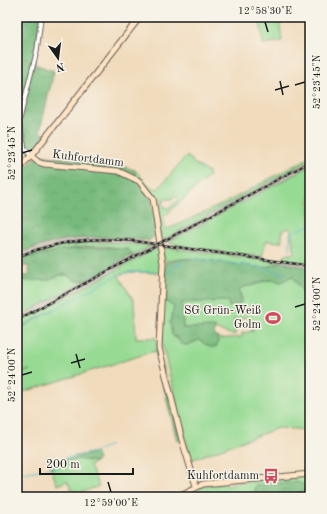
<svg xmlns="http://www.w3.org/2000/svg" width="327" height="514" viewBox="0 0 327 514" font-family="'Old Standard TT',serif">
	<defs>
		<pattern id="forest-crowns" width="20" height="18" patternUnits="userSpaceOnUse"><rect width="20" height="18" fill="#78ba7d"/><path d="M2 6a3 3 0 1 1 6 0M12 15a3 3 0 1 1 6 0" fill="none" stroke="#679f6b"/></pattern>
	</defs>
	<rect width="100%" height="100%" fill="#f7f3e8"/>
	<filter id="ink" filterUnits="userSpaceOnUse"><feTurbulence type="fractalNoise" baseFrequency=".025" numOctaves="2"/><feDisplacementMap in="SourceGraphic" scale="8" xChannelSelector="R" yChannelSelector="G"/><feConvolveMatrix kernelMatrix="1 2 1 2 8 2 1 2 1" color-interpolation-filters="sRGB"/></filter>
	<filter id="wash" filterUnits="userSpaceOnUse"><feTurbulence type="fractalNoise" baseFrequency=".012" numOctaves="4" result="noise"/><feDisplacementMap in="SourceGraphic" scale="16" xChannelSelector="R" yChannelSelector="G"/><feGaussianBlur stdDeviation="0.9" result="paint"/><feColorMatrix in="noise" values="0 0 0 0 0 0 0 0 0 0 0 0 0 0 0 0 0 1.4 0 .05"/><feComposite in="paint" operator="in"/></filter>
	<g filter="url(#wash)">
		<rect width="100%" height="100%" fill="#f1dbbd"/>
		<!-- industrial -->
		<path fill="#cec1b9" d="M310,160V166L17,323V318Z
			M107,236L143,240L142,246L107,242L81,243L43,251L17,260V254L41,245L81,238Z
			M171,244L301,263L310,264V268L171,248Z"/>
		<!-- green -->
		<path fill="#96da93" stroke="#597b58" d="M259,17H279L282,41L263,44Z
			M186,156L190,158L195,164L208,172L209,176L168,213L163,218V224L168,229L223,204L310,157V160L161,241L156,203L165,201L163,203L164,207H167L168,209L179,200L175,195L172,199L155,200L143,183L134,176L135,170L149,186L158,189Z
			M310,166V264L284,260L285,255L295,253L290,228L283,230L281,242L266,241L262,257L186,247L168,242Z
			M107,242L152,246L130,257L132,255C126,252 120,249 114,247C90,243 55,251 31,257L33,254C57,246 81,242 107,242Z
			M159,247L161,273L130,272L118,275L134,301L136,338H156L158,350L17,394V374L30,370L17,373V330L55,309L17,329V323Z
			M162,247L281,262L264,268L191,258L164,261Z
			M60,275H67L76,281L89,279L17,318V281L56,277Z
			M292,276L302,290L303,299L310,295V430L278,428L191,460L163,348L161,334L163,332L160,330L161,301L167,302L174,307L170,322L172,335L178,339L181,344L187,345L199,340L204,343H218L217,337L220,339L242,337V333L254,331L251,330L249,317L234,319L236,334L233,335L214,329L215,328H183L182,302L242,299L239,290C244,285 248,287 254,285C265,281 269,278 281,282Z
			M78,459L95,462L90,466L99,486L80,493L72,490L67,481L57,485L51,469Z
			M310,476V487L301,484L254,491L257,497H204L199,488L204,485L226,483L227,486L231,485V483Z"/>
		<!-- forest -->
		<path fill="url(#forest-crowns)" stroke="#4a6b4c" d="M17,17H41L34,64L54,71L40,131L47,137L31,156C10,134 17,49 17,17Z
			M39,155L117,165L135,170L134,179C154,193 154,210 157,233L149,241C99,235 65,235 17,254V162L28,165Z
			M96,247L128,249L132,255L89,279L76,281L67,275H60L48,280L17,281V276H28L30,273L28,269L30,266H22L20,263L23,258L33,254L32,257L61,250Z
			M183,259H197L264,268L281,262L310,268V295L303,299L302,290L292,276L281,282C267,277 266,281 254,285C248,287 244,285 239,290L241,303L229,307L228,301L182,303L183,328L215,327L214,334L217,337L218,343L216,347H210L199,340L187,345L181,344L178,339L172,335L170,322L174,307L167,302L161,301L165,263Z
			M158,350L181,440L177,441L155,351Z
			M95,452L98,460L95,462L78,459L51,469L50,465L56,461Z
			M297,482L310,487V493L304,492L281,497H257L254,491L256,485Z"/>
		<g fill="none" stroke-linecap="round" stroke-linejoin="round">
			<!-- stream -->
			<path stroke="#49b4c7" stroke-width="1" d="M290,250V233L310,225
				M191,258L264,268L281,274L286,272
				M170,273L172,267L182,263
				M17,330L118,275L130,272H154
				M17,474L57,467L62,459L95,452L110,445"/>
		</g>
	</g>
	<g filter="url(#ink)">
		<g fill="none" stroke-linecap="round" stroke-linejoin="round">
			<!-- street casing -->
			<g stroke="#675f54" stroke-width="5.5">
				<path id="street" d="M31,156L25,149L19,122L37,50L41,17"/>
			</g>
			<!-- secondary casing -->
			<g stroke="#675f54" stroke-width="7">
				<path id="secondary" d="M31,156L38,162L44,164L118,171L139,181L153,199L163,263L159,348L182,440L196,486
					M17,170L31,156L140,17
					M177,497L203,484L310,474"/>
			</g>
			<!-- street -->
			<use href="#street" stroke="#fff" stroke-width="3.5"/>
			<!-- secondary -->
			<use href="#secondary" stroke="#ffe4c6" stroke-width="5"/>
			<!-- rail casing -->
			<g stroke="#1c1c1c" stroke-width="2.5">
				<path id="rail" d="M17,257C55,241 93,236 134,241L310,266
					M17,320L310,162"/>
			</g>
			<!-- rail -->
			<use href="#rail" stroke="#f7f3e8" stroke-width="1" stroke-dasharray="3" stroke-linecap="butt"/>
		</g>
	</g>
	<!-- ticks -->
	<path fill="none" stroke="#1c1c1c" stroke-width="1.5" d="M265,22L268,32M280,81L283,95M295,85L305,82M275,90L289,86M22,153L32,150M295,307L305,304M76,354L80,368M71,363L85,359M22,375L32,372M108,482L111,492"/>
	<!-- icons -->
	<defs>
		<g id="stadium-bare" transform="scale(1.2)"><path d="M0-5a6.5 5 0 1 0 0 10a6.5 5 0 1 0 0-10ZM-3.5-1.8h7v3.6h-7Z" fill="#d1495b" stroke="#f7f3e8" stroke-width="2.5" paint-order="stroke"/></g>
		<g id="bus-bare" transform="scale(1.2)"><path d="M-5-6H5V4H4V6H2V4H-2V6H-4V4H-5ZM-3.5-4V0h7V-4ZM-3.5 1.2v1.5H-2V1.2ZM2 1.2v1.5H3.5V1.2Z" fill="#d1495b" stroke="#f7f3e8" stroke-width="2.5" paint-order="stroke"/></g>
	</defs>
	<g fill-rule="evenodd">
		<use href="#stadium-bare" x="273" y="318"/>
		<use href="#bus-bare" x="271" y="476"/>
	</g>
	<g text-anchor="middle" dominant-baseline="central" stroke-width="3" stroke-linejoin="round" paint-order="stroke">
		<!-- street labels -->
		<g font-size="12" fill="#1c1c1c" stroke="#f7f3e8">
			<text transform="translate(88 159) rotate(7)">Kuhfortdamm</text>
		</g>
		<!-- poi labels -->
		<g font-size="12" fill="#1c1c1c" stroke="#f7f3e8" text-anchor="end">
			<text x="261" y="311">SG Grün-Weiß<tspan x="261" dy="14">Golm</tspan></text>
			<text x="259" y="476">Kuhfortdamm</text>
		</g>
	</g>
	<!-- margin -->
	<rect width="327" height="514" fill="none" stroke="#f7f3e8" stroke-width="44"/>
	<!-- north arrow -->
	<g transform="translate(58 58) rotate(166)" stroke="#f7f3e8" stroke-width="3" paint-order="stroke">
	<path d="M0-3L7 15L0 10L-7 15Z" fill="#1c1c1c"/>
	<text y="-6" font-size="11" font-weight="bold" text-anchor="middle" fill="#1c1c1c">N</text>
	</g>
	<!-- scale -->
	<path d="M40 468v6h93v-6" fill="none" stroke="#1c1c1c" stroke-width="2"/>
	<text x="46" y="468" font-size="12" fill="#1c1c1c" stroke="#f7f3e8" stroke-width="3" paint-order="stroke">200 m</text>
	<rect x="22" y="22" width="283" height="470" fill="none" stroke="#1c1c1c" stroke-width="1.5"/>
	<g font-size="10" text-anchor="middle" fill="#1c1c1c">
		<text x="265" y="14">12°58'30"E</text>
		<text transform="translate(316 82) rotate(-90)" y="4">52°23'45"N</text>
		<text transform="translate(11 153) rotate(-90)" y="4">52°23'45"N</text>
		<text transform="translate(316 304) rotate(-90)" y="4">52°24'00"N</text>
		<text transform="translate(11 375) rotate(-90)" y="4">52°24'00"N</text>
		<text x="111" y="506">12°59'00"E</text>
	</g>
</svg>
